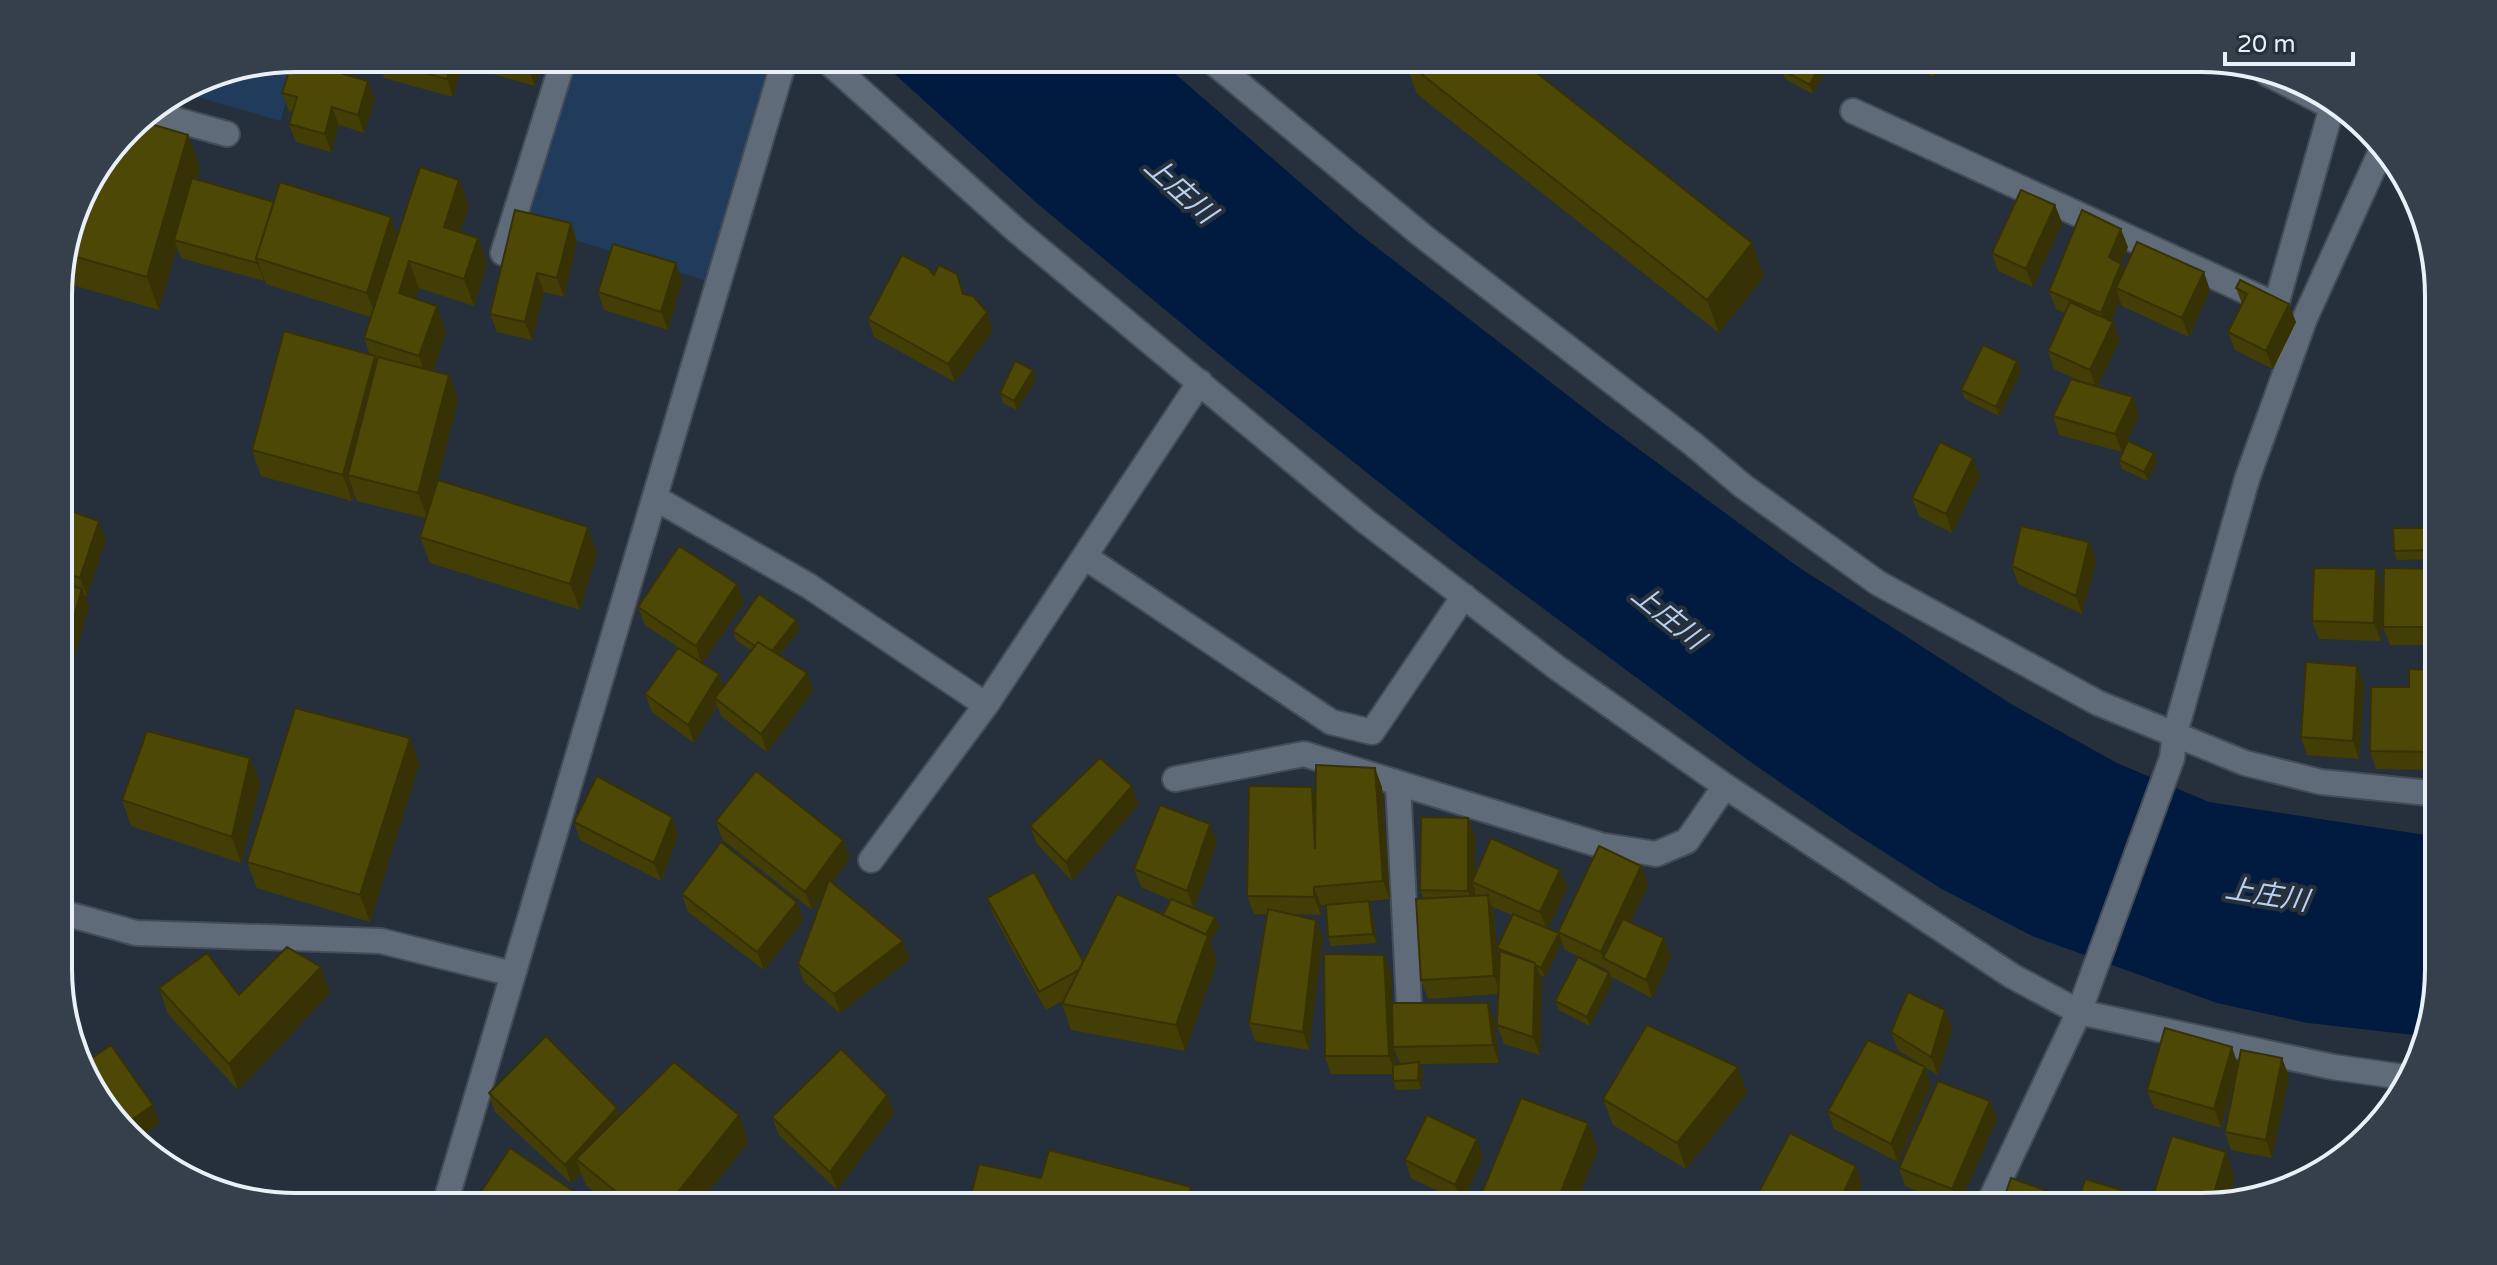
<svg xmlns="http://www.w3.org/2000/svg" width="2497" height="1265" viewBox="0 0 2497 1265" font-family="'Varela Round','Noto Sans JP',sans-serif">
	<rect width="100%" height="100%" fill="#26303d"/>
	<!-- green -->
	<path fill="#213b5c" d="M296,58L281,121L180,92L205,76Z
		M574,58H778L710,282L521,223Z"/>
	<!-- water -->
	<path fill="#001b3f" d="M877,58H1157L1357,232L1602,422L1797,566L2011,704L2117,763L2209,802L2439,837V969L2423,1036L2308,1023L2217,1003L2032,936L1940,888L1851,831L1749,761L1459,546L1228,362L1039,205Z"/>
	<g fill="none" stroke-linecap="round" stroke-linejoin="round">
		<!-- minor casing -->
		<g stroke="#434c57" stroke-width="28">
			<path id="minor" d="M824,58L1017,231L1364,520L1556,667L1725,786L2012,976L2079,1012L2333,1067L2411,1078
				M1208,58L1424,237L1693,444L1743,486L1878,583L2098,703L2245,763L2321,782L2439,794
				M2268,74L2332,107L2276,305
				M1853,111L2265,300
				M148,112L227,134
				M503,253L564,58
				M655,498L809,586L986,705
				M1085,557L1331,722L1372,732L1464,596
				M1175,779L1304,754L1600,845L1656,854L1687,841L1725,786
				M1398,783L1409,1006
				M871,860L986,705L1200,382
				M60,912L136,933L381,941L513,974
				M444,1207L785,58
				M1987,1207L2079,1012L2172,758L2175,733L2247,479L2305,318L2382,149"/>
		</g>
		<!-- minor -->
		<use href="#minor" stroke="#606b7a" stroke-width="24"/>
	</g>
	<!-- wall -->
	<path fill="#433e06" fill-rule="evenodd" d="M296,58H358L359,60L354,77L375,99L364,133L339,125L331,152L296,142L289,124L293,112L289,111L282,93Z
		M378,58H464L453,97L384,78Z
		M477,58H543L535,86L482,71Z
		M1832,58L1813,94L1785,79L1782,70Z
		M1908,58H1943L1934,77L1911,66Z
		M1405,61L1764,276L1719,333L1417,94Z
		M200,168L197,180L398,235L459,180L469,206L460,232L487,264L474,306L419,288L415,298L446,332L433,371L449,375L458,401L437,481L597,553L580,610L430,563L420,537L426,518L357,501L354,493L352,501L261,476L252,450L370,355L364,338L371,317L266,284L264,279V281L181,258L177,247L159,310L59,281L82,191Z
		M2055,205L2062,223L2033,287L1998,271L1992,253Z
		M571,223L577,241L564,297L544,292L532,340L497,332L490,314Z
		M2128,247L2121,264L2124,271L2210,290L2189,337L2122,306L2120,300L2111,321L2113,322L2120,340L2097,387L2133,397L2139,415L2122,452L2059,435L2053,416L2086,384L2054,369L2048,351L2065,313L2056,309L2049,291Z
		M676,263L682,282L668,330L604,310L598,292Z
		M934,275L964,295L993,330L955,382L874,337L868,319Z
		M2240,280L2296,322L2273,369L2235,350L2228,332L2242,304L2236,288Z
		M1033,370L1036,379L1017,410L1003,403L1000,393Z
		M2021,371L1999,416L1965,399L1961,390Z
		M2119,460L2157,462L2148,481L2122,469Z
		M1980,476L1952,533L1919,516L1912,498Z
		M59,507L106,539L87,596L84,595L89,607L69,675L59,672Z
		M2433,528L2436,537L2437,559L2397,560L2394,551Z
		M2089,542L2096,561L2082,614L2018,584L2012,566Z
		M2438,569V645H2390L2383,627Z
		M2382,587L2381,641L2319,639L2312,621Z
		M744,602L702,664L723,687L752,651L736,640L733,631L796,620L800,629L779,655L807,673L813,691L767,752L721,716L717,705L694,743L652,712L645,694L700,662L645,625L638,607Z
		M2438,670V770L2376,769L2370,751L2409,687Z
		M2364,684L2359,759L2307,755L2301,737Z
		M410,738L419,764L370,922L257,888L247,862Z
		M250,758L260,784L241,863L131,826L122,800Z
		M1312,787L1315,797L1382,787L1390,899L1328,905L1372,911L1377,943L1331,946L1328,937L1326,905H1321V915L1293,914L1316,920L1323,938L1309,1050L1255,1041L1249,1023L1267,914H1254L1247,896Z
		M1139,804L1072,881L1037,844L1030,826Z
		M672,817L678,835L661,881L580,840L574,822Z
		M1468,818L1475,836V877L1560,870L1567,888L1548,928L1559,933L1562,942L1545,977L1539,975L1542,981L1540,1055L1504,1044L1497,1025L1498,994L1428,999L1421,980L1423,898L1420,890ZM1491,906L1512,915L1497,948L1500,956L1499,973L1494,913Z
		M716,821L850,858L832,882L910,959L840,1013L804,982L798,964L824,894L812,910L722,839Z
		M1217,842L1194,909L1215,917L1219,927L1210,943L1217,962L1185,1051L1071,1030L1062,1004L1064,1000L1046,1010L994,916L987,898L1083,961L1163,915L1171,900L1141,887L1134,869Z
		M1641,866L1648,885L1630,922L1664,938L1671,957L1652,998L1610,976L1612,983L1590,1026L1559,1010L1555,1001L1609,973L1608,970L1565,950L1558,932Z
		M682,894L803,920L764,970L688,912Z
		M1384,955L1391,973L1392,1003L1495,1021L1499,1063L1420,1064L1423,1071L1421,1089L1396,1090L1393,1081V1074H1331L1325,1056ZM1395,1051L1400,1064H1396Z
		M159,988L239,995L330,993L238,1090L168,1014Z
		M1945,1010L1952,1028L1938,1075L1898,1050L1891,1032Z
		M2238,1064L2289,1076L2272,1158L2231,1150L2225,1132L2236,1074L2221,1128L2154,1108L2147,1090Z
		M1931,1085L1898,1162L1834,1129L1828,1111Z
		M489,1093L619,1116L748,1142L696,1207H613L586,1185L581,1173L571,1183L495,1112Z
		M1747,1093L1686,1169L1613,1125L1603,1099Z
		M1990,1101L1997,1119L1958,1207L1905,1186L1899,1168Z
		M894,1113L837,1190L779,1135L772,1117Z
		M1477,1139L1483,1157L1462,1203L1411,1178L1405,1160Z"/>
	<!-- shaded-wall -->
	<path fill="#373205" d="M348,58H358L359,60L350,92L343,74Z
		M453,58H464L453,97L447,79Z
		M531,58H543L535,86L528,68Z
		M1823,58H1832L1813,94L1810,85Z
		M1936,58H1943L1934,77L1931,68Z
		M368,81L375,99L364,133L358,115Z
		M332,107L339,125L331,152L325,134Z
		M188,135L200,168L179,241L174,240L177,247L159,310L147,277Z
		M459,180L469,206L453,253L444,227Z
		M2055,205L2062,223L2033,287L2026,269Z
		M391,217L400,243L377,319L367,293Z
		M571,223L577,241L564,297L557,278Z
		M2121,229L2128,247L2121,264L2127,282L2116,288L2120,300L2107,331L2101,313L2109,257Z
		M478,238L487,264L474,306L464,279Z
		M1752,243L1764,276L1719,333L1707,300Z
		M258,261L264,279V281L257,263Z
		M409,261L419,288L409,319L399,293Z
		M676,263L682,282L668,330L661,312Z
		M2204,272L2210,290L2189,337L2182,318Z
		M537,273L544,292L532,340L525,322Z
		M2289,304L2296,322L2273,369L2266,351Z
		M437,306L446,332L429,383L419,356Z
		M987,312L993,330L955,382L948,364Z
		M2113,322L2120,340L2096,389L2090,370Z
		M375,356L384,382L348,475L354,493L352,501L343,475Z
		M2017,361L2021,371L1999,416L1996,407Z
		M1033,370L1036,379L1017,410L1014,401Z
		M449,375L458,401L428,519L418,493Z
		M2133,397L2139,415L2122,452L2115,434Z
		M2154,453L2157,462L2148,481L2144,472Z
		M1973,458L1980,476L1952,533L1946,514Z
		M99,521L106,539L87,596L80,578Z
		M588,527L597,553L580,610L570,584Z
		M2433,528L2436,537L2437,559L2433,550Z
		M2089,542L2096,561L2082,614L2076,596Z
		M2376,569L2382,587L2381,641L2374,623Z
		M737,584L744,602L702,664L696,646Z
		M82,589L89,607L69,675L62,657Z
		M796,620L800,629L771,664L768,655Z
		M2357,666L2364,684L2359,759L2353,741Z
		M807,673L813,691L767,752L761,734Z
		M719,674L725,692L715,698L717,705L694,743L688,725Z
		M410,738L419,764L370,922L360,895Z
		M250,758L260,784L241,863L232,837Z
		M1375,768L1382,787L1390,899L1383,881Z
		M1132,786L1139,804L1072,881L1066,862Z
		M1312,787L1318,805L1315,849Z
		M672,817L678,835L661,881L654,863Z
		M1468,818L1475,836V883L1472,882L1475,888V909L1468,891Z
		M1210,824L1217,842L1194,909L1187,891Z
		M843,840L850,858L812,910L805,892Z
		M1641,866L1648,885L1612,962L1604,958L1601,952Z
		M1560,870L1567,888L1547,930L1540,912Z
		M1314,887L1321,905V915L1314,897Z
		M1488,895L1494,913L1501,994L1494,976Z
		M1369,901L1372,911L1377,943L1373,934Z
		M797,902L803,920L764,970L757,952Z
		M1215,917L1219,927L1210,943L1217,962L1185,1051L1176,1025L1200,946Z
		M1316,920L1323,938L1309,1050L1303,1032Z
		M1559,933L1562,942L1545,977L1541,968Z
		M1664,938L1671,957L1652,998L1646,980Z
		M903,941L910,959L840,1013L834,994Z
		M1384,955L1391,973L1395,1047H1393L1395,1051L1396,1074L1389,1056Z
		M1535,963L1542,981L1540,1055L1533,1037Z
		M321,967L330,993L238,1090L229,1064Z
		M1609,973L1612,983L1590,1026L1587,1017Z
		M1488,1003L1495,1021L1499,1063L1493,1045Z
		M1945,1010L1952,1028L1938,1075L1931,1057Z
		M2232,1047L2238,1065L2221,1128L2214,1109Z
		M2282,1058L2289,1076L2272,1158L2266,1140Z
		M1419,1062L1423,1071L1421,1089L1418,1080Z
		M1738,1067L1747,1093L1686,1169L1677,1143Z
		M1925,1067L1931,1085L1898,1162L1891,1144Z
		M887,1095L894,1113L837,1190L830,1172Z
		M1990,1101L1997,1119L1958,1207L1952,1189Z
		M153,1105L160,1123L138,1139L123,1126Z
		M617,1108L623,1127L576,1159L581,1173L571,1183L565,1165Z
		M739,1115L748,1142L696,1207H666Z
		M1588,1123L1598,1149L1575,1207H1555Z
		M1477,1139L1483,1157L1462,1203L1455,1185Z
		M2226,1152L2235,1178L2228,1202L2216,1207H2210Z
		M1856,1166L1862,1184L1852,1207H1837Z
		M1191,1187L1198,1207H1187Z
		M582,1197L585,1207H577Z"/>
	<!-- building -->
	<path fill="#4e4807" stroke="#373205" stroke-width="2" d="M296,58H348L343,74L368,81L358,115L332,107L325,134L289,124L297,97L282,93L293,59Z
		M378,58H453L447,79L378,60Z
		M493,58H531L528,68Z
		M1408,58H1518L1752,243L1707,300L1405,61Z
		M1788,58H1823L1810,85L1782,70Z
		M1911,58H1936L1931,68Z
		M137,120L188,135L147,277L66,254L82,191Z
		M420,167L459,180L444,227L478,238L464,279L409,261L399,293L437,306L419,356L364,338Z
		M192,178L274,202L256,258L257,263L174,240Z
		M280,182L391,217L367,293L256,258Z
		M2021,190L2055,205L2026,269L1992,253Z
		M515,210L571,223L557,278L537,273L525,322L490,314Z
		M2082,210L2121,229L2109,257L2121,264L2101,313L2049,291Z
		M2137,242L2204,272L2182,318L2116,288Z
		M613,244L676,263L661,312L598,292Z
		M902,255L928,268L934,275L939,265L957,274L963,294L973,296L987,312L948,364L868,319Z
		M2240,280L2289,304L2266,351L2228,332L2247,294L2236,288Z
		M2070,302L2113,322L2090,370L2048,351Z
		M284,331L375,356L343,475L252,450Z
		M1983,345L2017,361L1996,407L1961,390Z
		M378,357L449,375L418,493L348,475Z
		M1015,361L1033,370L1014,401L1000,393Z
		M2071,379L2133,397L2115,434L2053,416Z
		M2128,441L2154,453L2144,472L2119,460Z
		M1940,442L1973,458L1946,514L1912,498Z
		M438,480L588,527L570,584L420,537Z
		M59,507L99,521L80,578L59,571Z
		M2021,526L2089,542L2076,596L2012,566Z
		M2393,528H2433V550L2394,551Z
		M679,546L737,584L696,646L638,607Z
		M2314,568L2376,569L2374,623L2312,621Z
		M2384,568L2438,569V627H2383Z
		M59,582L82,589L62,657L59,656Z
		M759,594L796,620L772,651L758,642L755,646L733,631Z
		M758,642L807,673L761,734L715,698Z
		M678,648L719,674L688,725L645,694Z
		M2306,662L2357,666L2353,741L2301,737Z
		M2409,669L2438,670V752L2370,751L2371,687H2409Z
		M295,708L410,738L360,895L247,862Z
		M147,731L250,758L232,837L122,800Z
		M1100,758L1132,786L1066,862L1030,826Z
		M1316,765L1375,768L1383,881L1314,887V897L1247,896L1249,786L1312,787L1315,849Z
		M756,771L843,840L805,892L716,821Z
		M597,776L672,817L654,863L574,822Z
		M1160,805L1210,824L1187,891L1134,869Z
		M1421,817L1468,818V891L1420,890Z
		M1491,838L1560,870L1540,912L1472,882Z
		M721,842L797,902L757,952L682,894Z
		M1599,846L1641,866L1601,952L1558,932Z
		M1034,872L1083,961L1079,970L1039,992L987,898Z
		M829,880L903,941L834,994L798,964Z
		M1117,894L1208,935L1176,1025L1062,1004Z
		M1488,895L1494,976L1421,980L1416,899Z
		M1171,899L1215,917L1206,935L1163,915Z
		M1369,901L1373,934L1328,937L1326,905Z
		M1268,909L1316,920L1303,1032L1249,1023Z
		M1513,914L1559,933L1541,968L1535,965V963L1497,948Z
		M1623,919L1664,938L1646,980L1603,958Z
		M287,947L321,967L229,1064L159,988L207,953L239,995Z
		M1500,951L1535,963L1533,1037L1497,1025Z
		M1324,954L1384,955L1389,1056H1325Z
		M1578,957L1609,973L1587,1017L1555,1001Z
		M1908,992L1945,1010L1931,1057L1891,1032Z
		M1392,1003H1488L1493,1045L1393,1047Z
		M1647,1025L1738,1067L1677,1143L1603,1099Z
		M2165,1028L2232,1047L2214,1109L2147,1090Z
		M546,1036L617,1108L565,1165L489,1093Z
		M1868,1040L1925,1067L1891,1144L1828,1111Z
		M111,1045L153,1105L123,1126L107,1113L86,1062Z
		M841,1049L887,1095L830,1172L772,1117Z
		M2241,1050L2282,1058L2266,1140L2225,1132Z
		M674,1062L739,1115L666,1207H635L576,1159Z
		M1419,1062L1418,1080L1393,1081V1065Z
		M1938,1081L1990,1101L1952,1189L1899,1168Z
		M1521,1098L1588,1123L1555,1207H1476Z
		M1427,1115L1477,1139L1455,1185L1405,1160Z
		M2358,1129H2366L2357,1139Z
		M1790,1133L1856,1166L1837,1207H1751Z
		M2172,1136L2226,1152L2210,1207H2077L2085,1179L2152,1199Z
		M510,1148L582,1197L577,1207H471Z
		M1049,1150L1191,1187L1187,1207H968L979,1164L1041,1178Z
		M2011,1178L2075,1201L2073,1207H2001Z
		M1656,1192L1699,1207H1652Z"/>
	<g text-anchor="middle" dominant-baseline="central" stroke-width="8" stroke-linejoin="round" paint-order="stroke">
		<!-- water labels -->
		<g font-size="28" font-style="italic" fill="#b8d1f0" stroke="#26303d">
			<text transform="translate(1180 190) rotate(42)">上庄川</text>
			<text transform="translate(1668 617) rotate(39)">上庄川</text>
			<text transform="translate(2267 895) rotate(9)">上庄川</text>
		</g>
	</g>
	<!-- crop -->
	<path d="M0 0H2497V1265H0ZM296 72H2201A224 224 0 0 1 2425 296V969A224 224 0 0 1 2201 1193H296A224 224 0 0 1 72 969V296A224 224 0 0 1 296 72Z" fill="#363f4c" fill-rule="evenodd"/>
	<path fill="none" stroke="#e9f0f8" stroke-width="4" d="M296 72H2201A224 224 0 0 1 2425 296V969A224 224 0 0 1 2201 1193H296A224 224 0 0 1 72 969V296A224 224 0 0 1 296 72Z"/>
	<!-- scale -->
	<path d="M2225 52v12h128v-12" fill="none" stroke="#e9f0f8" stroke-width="4"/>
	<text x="2237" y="52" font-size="24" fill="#e9f0f8" stroke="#26303d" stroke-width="6" paint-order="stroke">20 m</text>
</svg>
